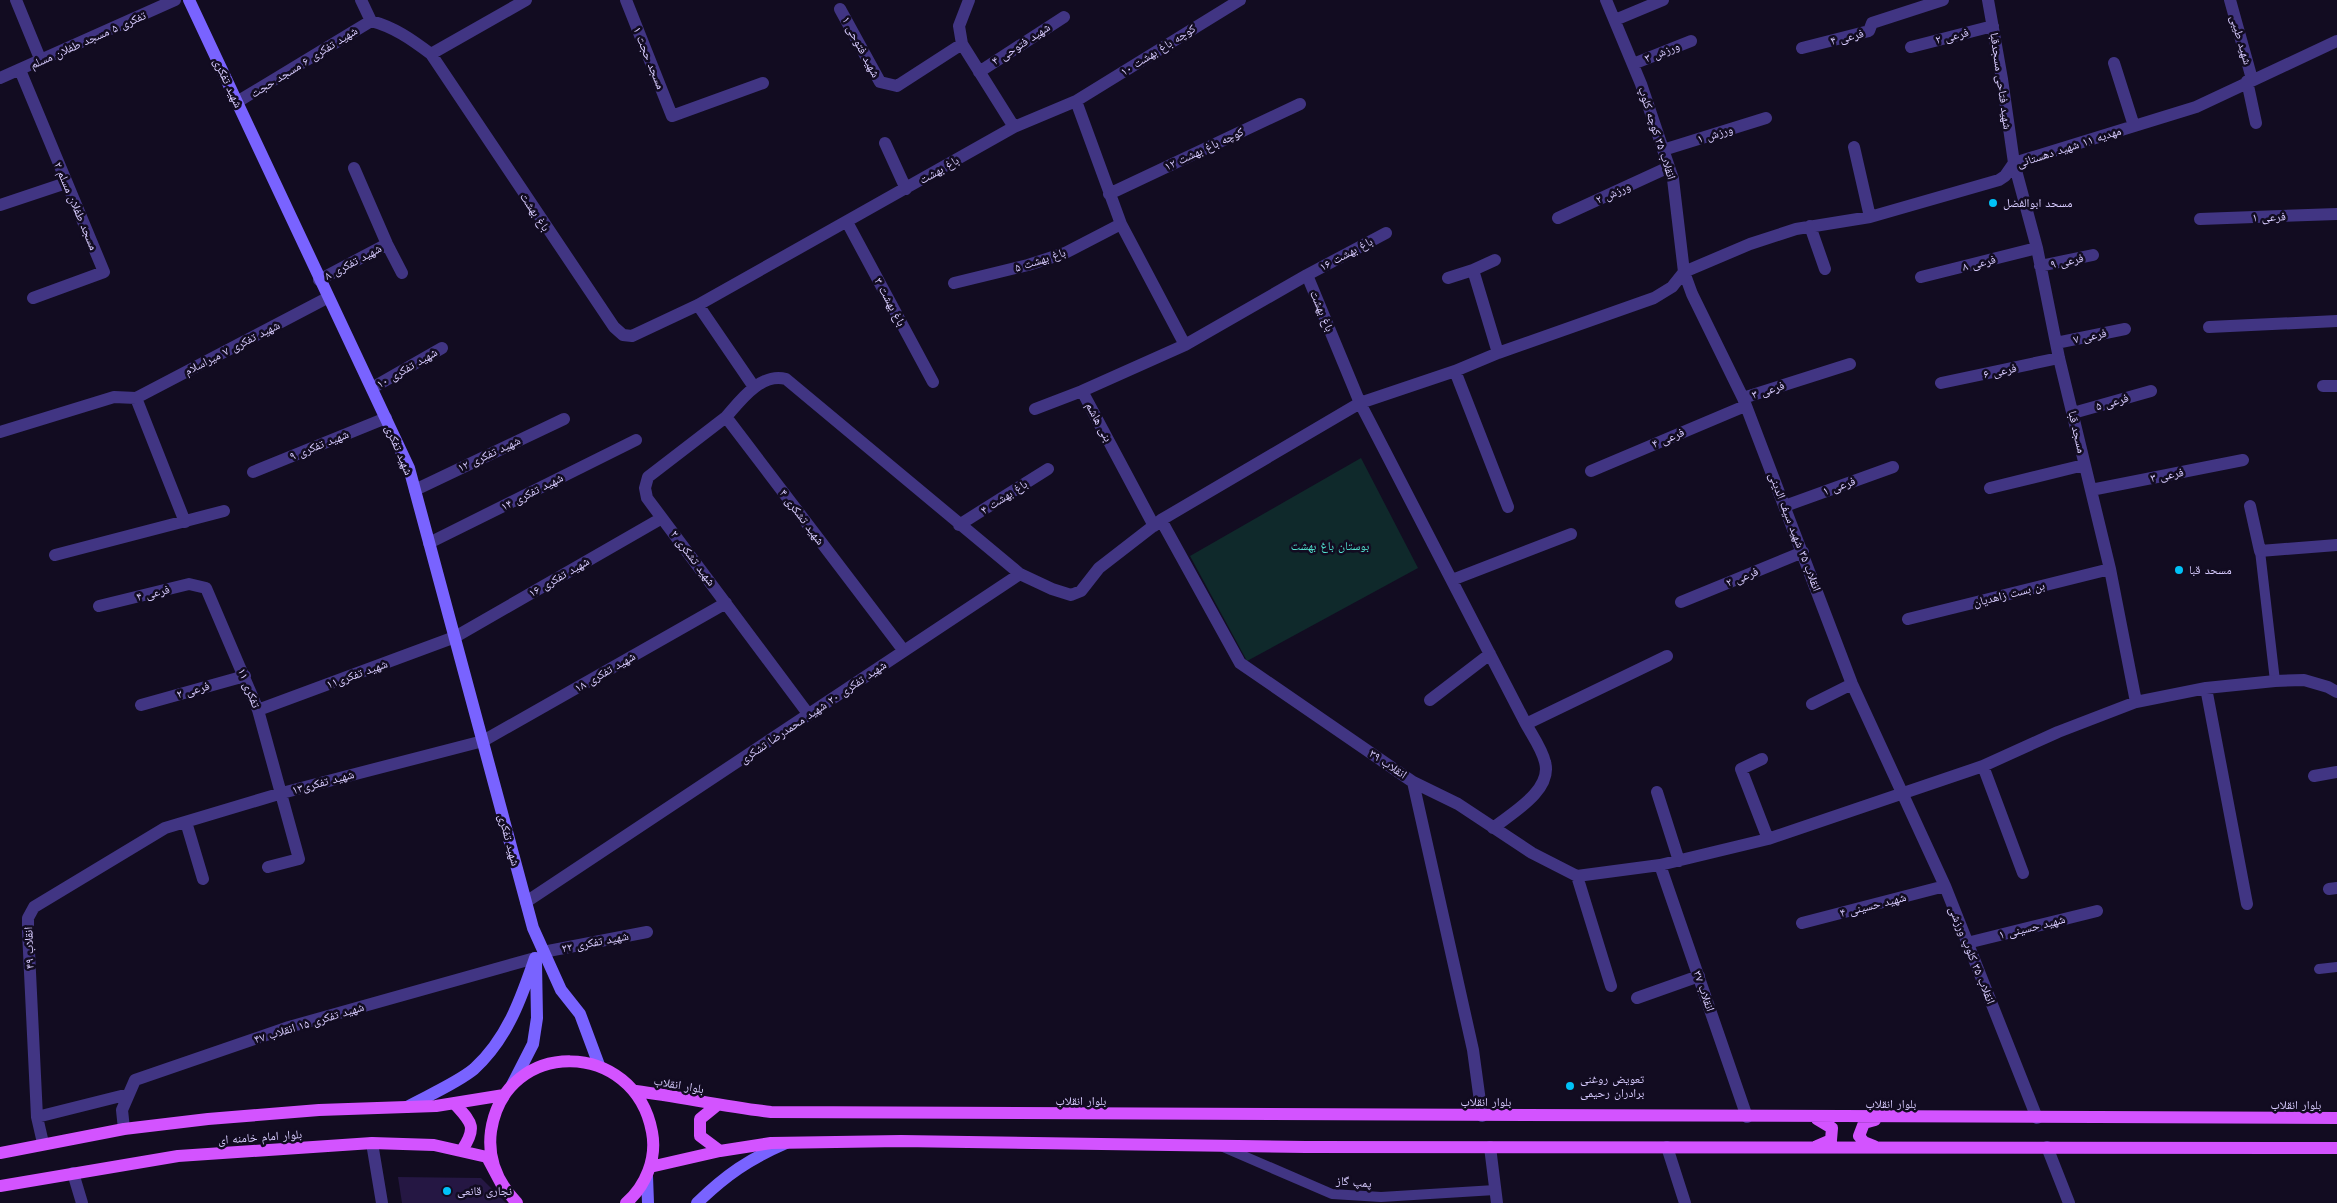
<svg xmlns="http://www.w3.org/2000/svg" width="2337" height="1203" viewBox="0 0 2337 1203" font-family="'Work Sans','Noto Naskh Arabic',sans-serif">
	<rect width="100%" height="100%" fill="#120c21"/>
	<!-- green -->
	<path fill="#0f292b" d="M1361,458L1418,568L1247,661L1190,556Z"/>
	<!-- building -->
	<path fill="#251743" d="M398,1177L481,1178L506,1203H402Z"/>
	<g fill="none" stroke-linecap="round" stroke-linejoin="round">
		<!-- lane -->
		<path stroke="#413583" stroke-width="10" d="M2260,551L2275,681
			M2319,969L2337,967
			M1223,1147L1332,1194L1381,1197L1495,1190"/>
		<!-- street -->
		<path stroke="#413583" stroke-width="12" d="M16,0L41,61
			M361,0L371,21
			M626,0L672,116L763,83
			M969,0L959,26L962,44L1014,127
			M1606,0L1641,84L1673,179L1684,272L1692,294L1743,398L1852,684L1945,886L2037,1118
			M1988,0L2002,79L2014,163L2037,248L2059,358L2110,569L2136,702
			M2230,0L2252,79
			M840,9L880,82L897,86L962,44
			M1615,20L1663,0
			M1911,47L1993,26
			M1802,48L1869,31L1872,23L1943,0
			M431,54L614,327L623,335L632,336L698,305L1014,127L1076,101L1121,224L1185,345
			M2114,63L2134,126
			M1633,64L1691,41
			M20,70L104,272L33,298
			M979,72L1064,17
			M0,78L175,0
			M2247,81L2256,123
			M1076,101L1240,0
			M237,102L371,21C394,27 411,39 431,54L526,0
			M885,143L906,189
			M1854,147L1870,217
			M1663,150L1766,118
			M354,168L387,244L402,273
			M1109,194L1300,104
			M0,205L66,183
			M1558,218L1669,167
			M2200,219L2337,214
			M847,222L933,382
			M1810,226L1825,269
			M2040,266L2093,255
			M1473,270L1495,260
			M1307,275L1386,233
			M1921,277L2037,248
			M1448,278L1473,270L1498,353
			M319,280L387,244
			M954,283L1028,265L1065,253L1121,224
			M698,305L754,387
			M2209,327L2337,321
			M2056,343L2125,329
			M1455,371L1508,507
			M1941,383L2059,358
			M2323,386H2337
			M372,388L442,348
			M136,398L185,522
			M1743,398L1850,364
			M1035,409L1082,391
			M2073,413L2151,391
			M726,417L648,477L645,488L647,498L809,715
			M0,432L114,397L136,398L327,298
			M1591,471L1745,406
			M253,472L386,418
			M1990,488L2084,465
			M415,490L564,419
			M2091,490L2243,460
			M1785,506L1893,467
			M2250,506L2260,551L2337,545
			M1161,520L1240,663L1413,782L1458,804L1532,853L1577,876L1660,865L1768,839L1983,766L2058,732L2136,702L2206,688L2275,681L2304,680L2328,687L2337,692
			M959,525L1048,469
			M1154,526L1082,391L1185,345L1307,275L1360,403L1526,724L1667,656
			M429,543L636,440
			M55,555L224,511
			M1452,580L1571,534
			M1681,602L1803,552
			M99,606L189,584L206,588L258,710L299,859L268,867
			M1908,619L2110,569
			M904,651L726,417C740,401 761,372 786,379L1020,574
			M2206,688L2247,904
			M1430,700L1490,654
			M1812,704L1852,684
			M141,705L245,676
			M258,710L455,637L662,518
			M1762,759L1741,769L1768,839
			M1983,766L2023,873
			M2314,776L2337,772
			M1413,782L1473,1050L1482,1116
			M1657,792L1679,861
			M186,822L203,879
			M1493,828C1512,813 1553,790 1545,762C1542,749 1532,735 1526,724
			M1660,865L1747,1117
			M1577,876L1611,986
			M2329,889L2337,888
			M526,902L1020,574L1052,589L1071,595L1081,591L1099,568L1161,520L1360,403L1455,371L1498,353L1654,298L1672,287L1684,272L1750,244L1796,229L1870,217L1999,180L2005,176L2014,163L2196,107L2337,41
			M1802,923L1945,886
			M1967,943L2097,911
			M543,952L647,932
			M1637,998L1699,976
			M37,1117L129,1094
			M124,1129L122,1110L135,1080L289,1027L535,958
			M43,1143L37,1117L28,931V918L34,907L165,828L282,793L483,741L726,603
			M372,1143L382,1203
			M1490,1147L1497,1203
			M1667,1147L1685,1203
			M2047,1147L2069,1203
			M73,1173L82,1203"/>
		<!-- secondary -->
		<path stroke="#7963ff" stroke-width="12" d="M189,0L409,468L533,928L561,990L580,1014L599,1065
			M512,1085L533,1044L537,1018L536,963
			M407,1107C427,1096 457,1083 474,1069C507,1039 521,999 535,958
			M647,1176L648,1203
			M697,1203C726,1175 749,1159 786,1143"/>
		<!-- primary -->
		<path stroke="#d353ff" stroke-width="12" d="M636,1091C682,1097 726,1107 771,1112L2337,1118
			M454,1103C471,1122 478,1126 462,1150
			M716,1106L700,1119V1136L720,1151
			M1817,1119L1832,1128L1831,1140L1817,1146
			M1874,1146L1864,1142L1859,1136L1864,1123L1875,1120
			M0,1153L124,1129L208,1119L319,1110L436,1106L504,1095
			M650,1167L720,1151L771,1143L901,1141L1306,1147L2337,1148
			M0,1186L178,1156L372,1143L434,1145L487,1157L504,1189
			M517,1203C498,1183 487,1160 491,1131C505,1037 635,1039 652,1132C657,1158 646,1186 626,1203"/>
	</g>
	<!-- markers -->
	<g fill="#00c2f7" stroke="#120c21" stroke-width="2">
		<circle cx="1993" cy="203" r="5"/>
		<circle cx="2179" cy="570" r="5"/>
		<circle cx="1570" cy="1086" r="5"/>
		<circle cx="447" cy="1191" r="5"/>
	</g>
	<g text-anchor="middle" dominant-baseline="central" stroke-width="5" stroke-linejoin="round" paint-order="stroke">
		<!-- street labels -->
		<g font-size="12" fill="#d8ccff" stroke="#120c21">
			<text transform="translate(1952 36) rotate(-14)">فرعی ۲</text>
			<text transform="translate(1847 37) rotate(-14)">فرعی ۴</text>
			<text transform="translate(88 40) rotate(-24)">تفکری ۵ مسجد طفلان مسلم</text>
			<text transform="translate(2241 40) rotate(74)">شهید طیبی</text>
			<text transform="translate(1021 44) rotate(-33)">شهید فتوحی ۴</text>
			<text transform="translate(861 47) rotate(62)">شهید فتوحی ۱</text>
			<text transform="translate(1158 50) rotate(-32)">کوچه باغ بهشت ۱۰</text>
			<text transform="translate(1662 52) rotate(-22)">ورزش ۳</text>
			<text transform="translate(649 58) rotate(68)">مسجد حجت ۱</text>
			<text transform="translate(304 62) rotate(-32)">شهید تفکری ۶ مسجد حجت</text>
			<text transform="translate(2001 81) rotate(82)">شهید فتاحی مسجدقبا</text>
			<text transform="translate(228 83) rotate(65)">شهید تفکری</text>
			<text transform="translate(1657 133) rotate(72)">انقلاب ۳۵ کوچه کلوپ</text>
			<text transform="translate(1715 134) rotate(-17)">ورزش ۱</text>
			<text transform="translate(2069 147) rotate(-18)">مهدیه ۱۱ شهید دهستانی</text>
			<text transform="translate(1204 149) rotate(-25)">کوچه باغ بهشت ۱۲</text>
			<text transform="translate(939 170) rotate(-30)">باغ بهشت</text>
			<text transform="translate(1613 193) rotate(-24)">ورزش ۲</text>
			<text transform="translate(76 206) rotate(67)">مسجد طفلان مسلم ۲</text>
			<text transform="translate(535 212) rotate(56)">باغ بهشت</text>
			<text transform="translate(2269 217) rotate(-2)">فرعی ۱</text>
			<text transform="translate(1346 254) rotate(-28)">باغ بهشت ۱۶</text>
			<text transform="translate(1040 260) rotate(-18)">باغ بهشت ۵</text>
			<text transform="translate(2067 261) rotate(-12)">فرعی ۹</text>
			<text transform="translate(353 262) rotate(-28)">شهید تفکری ۸</text>
			<text transform="translate(1979 263) rotate(-14)">فرعی ۸</text>
			<text transform="translate(890 302) rotate(62)">باغ بهشت ۳</text>
			<text transform="translate(1322 311) rotate(67)">باغ بهشت</text>
			<text transform="translate(2090 336) rotate(-12)">فرعی ۷</text>
			<text transform="translate(232 348) rotate(-27)">شهید تفکری ۷ میراسلام</text>
			<text transform="translate(407 368) rotate(-30)">شهید تفکری ۱۰</text>
			<text transform="translate(2000 371) rotate(-12)">فرعی ۶</text>
			<text transform="translate(1768 390) rotate(-18)">فرعی ۳</text>
			<text transform="translate(2112 402) rotate(-16)">فرعی ۵</text>
			<text transform="translate(1099 422) rotate(62)">بنی هاشم</text>
			<text transform="translate(2077 432) rotate(77)">مسجد قبا</text>
			<text transform="translate(1668 438) rotate(-23)">فرعی ۴</text>
			<text transform="translate(319 445) rotate(-22)">شهید تفکری ۹</text>
			<text transform="translate(399 450) rotate(67)">شهید تفکری</text>
			<text transform="translate(489 454) rotate(-25)">شهید تفکری ۱۲</text>
			<text transform="translate(2167 475) rotate(-11)">فرعی ۳</text>
			<text transform="translate(1839 486) rotate(-20)">فرعی ۱</text>
			<text transform="translate(532 492) rotate(-27)">شهید تفکری ۱۴</text>
			<text transform="translate(1004 497) rotate(-33)">باغ بهشت ۴</text>
			<text transform="translate(802 517) rotate(53)">شهید تشکری ۴</text>
			<text transform="translate(1795 532) rotate(69)">انقلاب ۳۵ شهید سیف الدینی</text>
			<text transform="translate(693 558) rotate(53)">شهید تشکری ۲</text>
			<text transform="translate(559 577) rotate(-30)">شهید تفکری ۱۶</text>
			<text transform="translate(1742 577) rotate(-22)">فرعی ۲</text>
			<text transform="translate(153 593) rotate(-14)">فرعی ۴</text>
			<text transform="translate(2009 594) rotate(-14)">بن بست زاهدیان</text>
			<text transform="translate(605 672) rotate(-30)">شهید تفکری ۱۸</text>
			<text transform="translate(357 674) rotate(-20)">شهید تفکری۱۱</text>
			<text transform="translate(249 688) rotate(68)">تفکری ۱۱</text>
			<text transform="translate(193 690) rotate(-16)">فرعی ۲</text>
			<text transform="translate(813 712) rotate(-34)">شهید تفکری ۲۰ شهید محمدرضا تشکری</text>
			<text transform="translate(1388 764) rotate(34)">انقلاب ۳۹</text>
			<text transform="translate(323 782) rotate(-15)">شهید تفکری۱۳</text>
			<text transform="translate(509 840) rotate(75)">شهید تفکری</text>
			<text transform="translate(1873 905) rotate(-14)">شهید حسینی ۴</text>
			<text transform="translate(2032 927) rotate(-14)">شهید حسینی ۱</text>
			<text transform="translate(595 942) rotate(-11)">شهید تفکری ۲۲</text>
			<text transform="translate(29 948) rotate(-92)">انقلاب ۴۹</text>
			<text transform="translate(1972 955) rotate(68)">انقلاب ۳۵ کلوپ ورزشی</text>
			<text transform="translate(1704 991) rotate(71)">انقلاب ۳۷</text>
			<text transform="translate(309 1023) rotate(-17)">شهید تفکری ۱۵ انقلاب ۴۷</text>
			<text transform="translate(679 1085) rotate(10)">بلوار انقلاب</text>
			<text x="1081" y="1101">بلوار انقلاب</text>
			<text x="1486" y="1102">بلوار انقلاب</text>
			<text x="1891" y="1104">بلوار انقلاب</text>
			<text x="2296" y="1105">بلوار انقلاب</text>
			<text transform="translate(260 1137) rotate(-4)">بلوار امام خامنه ای</text>
			<text transform="translate(1354 1182) rotate(5)">پمپ گاز</text>
		</g>
		<!-- poi labels -->
		<g font-size="12" fill="#d8ccff" stroke="#120c21" text-anchor="start">
			<text x="2003" y="203">مسحد ابوالفضل</text>
			<text x="2189" y="570">مسحد قبا</text>
			<text x="1580" y="1079">تعویض روغنی<tspan x="1580" dy="14">برادران رحیمی</tspan></text>
			<text x="457" y="1191">نجاری قانعی</text>
		</g>
		<!-- park labels -->
		<g font-size="12" fill="#53e4d1" stroke="#120c21">
			<text x="1330" y="546">بوستان باغ بهشت</text>
		</g>
	</g>
</svg>
